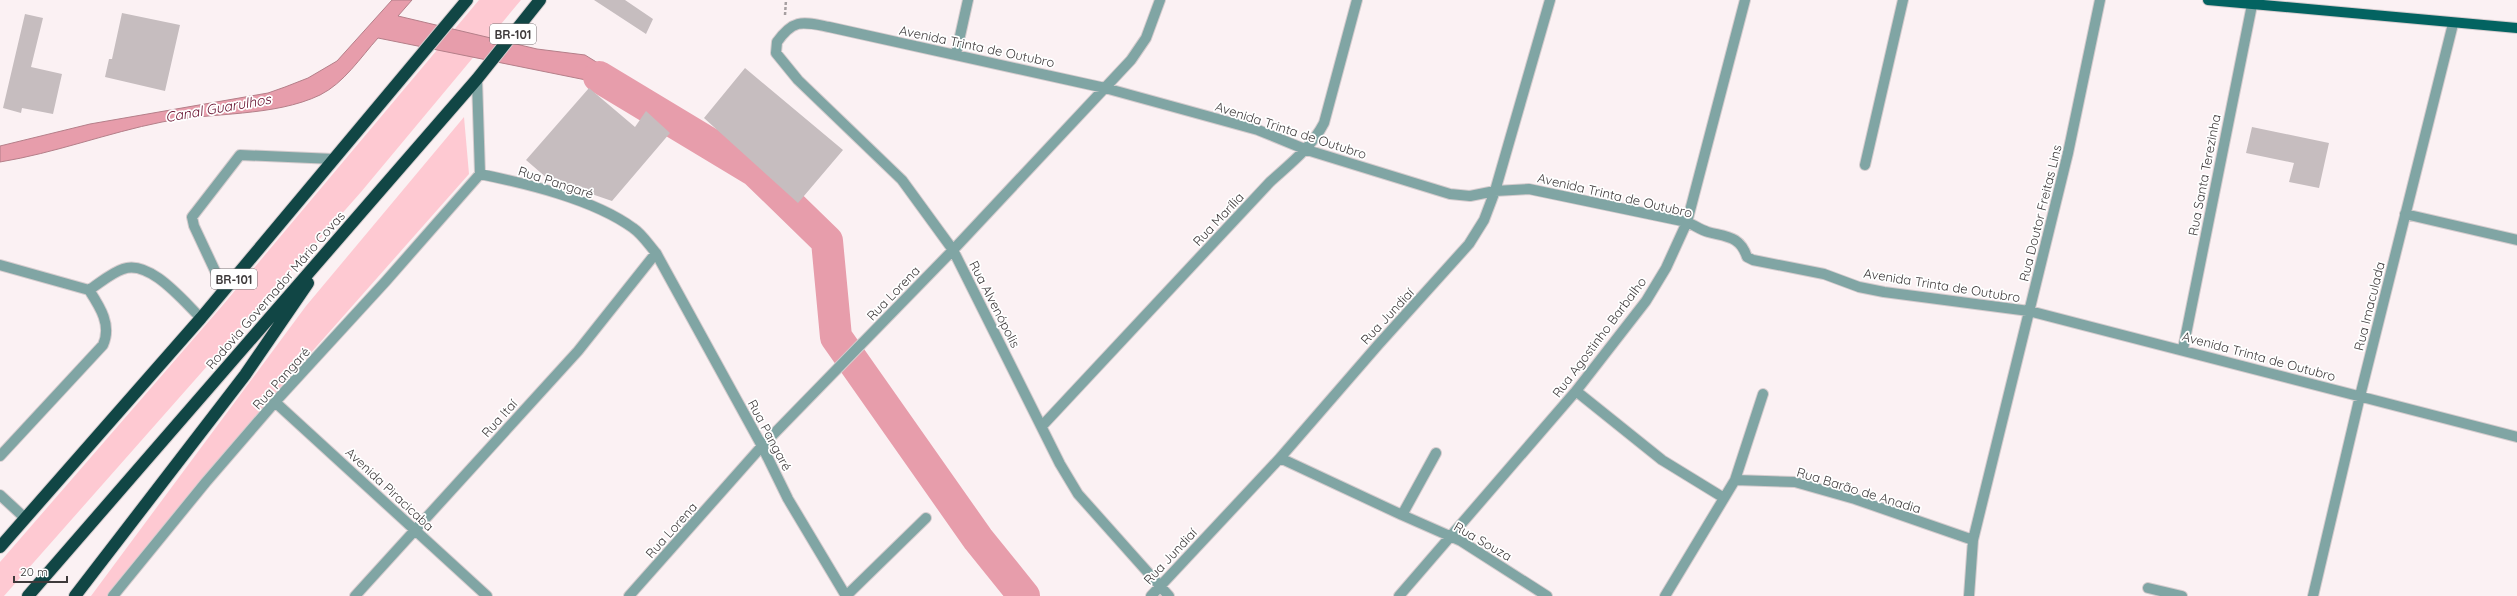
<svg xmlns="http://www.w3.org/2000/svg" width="2517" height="596" viewBox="0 0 2517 596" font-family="Quicksand,sans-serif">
	<rect width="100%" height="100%" fill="#fbf1f3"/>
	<!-- green -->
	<path fill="#fec9d2" d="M479,0H521L361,192L4,596H0V562L222,306Z
		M464,117L469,174L278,390L108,596H91L306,306Z"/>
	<!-- water -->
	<path fill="#e79dab" stroke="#b47f89" d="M392,0H412L398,16L537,49L585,55L645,92L633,103L591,81L378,38C360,58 344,83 320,95C274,117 212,112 162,122C107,133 55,153 0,162V146L90,124L268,93L285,87L308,78L337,61Z"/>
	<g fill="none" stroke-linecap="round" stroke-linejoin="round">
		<!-- river -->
		<path stroke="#e79dab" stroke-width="32" d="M599,77L755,171L827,241L836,337L978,539L1024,596"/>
	</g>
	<!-- building -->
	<path fill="#c6bdbf" d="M594,0H625L653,19L646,34Z
		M122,13L180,25L165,91L105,77L109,59H112Z
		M25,14L43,18L31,67L62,74L53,114L22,108L21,113L3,108Z
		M745,68L843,150L798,203L704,118Z
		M589,88L635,127L646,111L670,133L612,201L548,179L526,160Z
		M2252,127L2329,143L2319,188L2289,182L2294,163L2246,153Z"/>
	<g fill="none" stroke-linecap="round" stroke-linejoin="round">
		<!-- minor casing -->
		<g stroke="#d5ccce" stroke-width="12">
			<path id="minor" d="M956,54L968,0
				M477,79L480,174
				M1865,165L1903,0
				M2405,214L2517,240
				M0,265L89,290C100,283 111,273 123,269C150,259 184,302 201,318
				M224,290L194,226L192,217L240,155L334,159
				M2183,349L2252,5
				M1576,391L1662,460L1724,498
				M275,402L487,596
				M1042,426L1270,182C1291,163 1311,148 1324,123L1357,0
				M0,456L103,345C112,325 100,307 89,290
				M1280,458L1402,515L1436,453
				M1735,480L1795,482L1855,499L1973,540
				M0,495L25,518
				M1402,515L1461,541L1547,596
				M2148,588L2182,596
				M113,596L206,482L275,402L386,281L480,174C528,184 593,199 633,228C642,234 649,245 656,253L762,446L788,499L846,596
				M355,596L578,351L656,253
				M629,596L762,446L953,250L1131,60L1146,38L1160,0
				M846,596L926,518
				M1151,596L1280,458L1378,345L1469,244L1484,220L1495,191L1550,0
				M1169,596L1078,494L1060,464L953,250L902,180L798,80L776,53L777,42C794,18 803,22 829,27L1105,88L1258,130L1307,150L1450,194L1470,196L1495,191L1529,189L1687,222C1694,225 1701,230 1708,232C1727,237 1740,236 1747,257L1753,260L1824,274L1859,287L1884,292L2029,311L2517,437
				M1399,596L1576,391L1646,301L1666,268L1687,222L1745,0
				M1665,596L1735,480L1763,394
				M1969,596L1973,540L2068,153L2100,0
				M2313,596L2360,396L2453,24"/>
		</g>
		<!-- major casing -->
		<g stroke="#d5ccce" stroke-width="12">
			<path id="major" d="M2208,0L2517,28"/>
		</g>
		<!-- highway casing -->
		<g stroke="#d5ccce" stroke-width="14">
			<path id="highway" d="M0,547L201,318L467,0
				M28,596L477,79L540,0
				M75,596L245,375L308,283"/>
		</g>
		<!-- path -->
		<path stroke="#a69fa1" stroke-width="2.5" stroke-dasharray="3 2" stroke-linecap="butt" d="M785,15L786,0"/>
		<!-- minor -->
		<use href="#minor" stroke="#80a5a4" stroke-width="10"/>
		<!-- major -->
		<use href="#major" stroke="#036361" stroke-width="10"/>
		<!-- highway -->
		<use href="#highway" stroke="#114645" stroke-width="12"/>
	</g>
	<g text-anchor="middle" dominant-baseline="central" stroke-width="3.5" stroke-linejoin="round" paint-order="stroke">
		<!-- shield labels -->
		<g fill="#fff" stroke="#787576" stroke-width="1">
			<rect x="490" y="24" width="46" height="20" rx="3"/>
			<rect x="211" y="269" width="46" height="20" rx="3"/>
		</g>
		<g font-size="12" font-weight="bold" fill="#3e3a3b">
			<text x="513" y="34">BR-101</text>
			<text x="234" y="279">BR-101</text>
		</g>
		<!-- street labels -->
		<g font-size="13" fill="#3e3a3b" stroke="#fff">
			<text transform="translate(977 46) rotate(12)">Avenida Trinta de Outubro</text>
			<text transform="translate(1291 130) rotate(18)">Avenida Trinta de Outubro</text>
			<text transform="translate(2204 175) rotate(-79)">Rua Santa Terezinha</text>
			<text transform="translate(556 182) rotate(18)">Rua Pangaré</text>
			<text transform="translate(1615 195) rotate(13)">Avenida Trinta de Outubro</text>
			<text transform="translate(2040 213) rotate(-76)">Rua Doutor Freitas Lins</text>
			<text transform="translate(1218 219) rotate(-47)">Rua Marília</text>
			<text transform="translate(1942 285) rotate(9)">Avenida Trinta de Outubro</text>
			<text transform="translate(275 290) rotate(-49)">Rodovia Governador Mário Covas</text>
			<text transform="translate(893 293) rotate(-46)">Rua Lorena</text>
			<text transform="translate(995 304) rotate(63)">Rua Alvenópolis</text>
			<text transform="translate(2369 306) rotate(-76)">Rua Imaculada</text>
			<text transform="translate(1387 316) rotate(-47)">Rua Jundiaí</text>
			<text transform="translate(1599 337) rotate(-53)">Rua Agostinho Barbalho</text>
			<text transform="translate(2259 356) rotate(15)">Avenida Trinta de Outubro</text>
			<text transform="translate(281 378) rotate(-48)">Rua Pangaré</text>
			<text transform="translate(499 418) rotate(-48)">Rua Itaí</text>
			<text transform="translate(770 435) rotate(62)">Rua Pangaré</text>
			<text transform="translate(390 489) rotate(43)">Avenida Piracicaba</text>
			<text transform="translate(1859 490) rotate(17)">Rua Barão de Anadia</text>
			<text transform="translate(671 530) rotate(-48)">Rua Lorena</text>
			<text transform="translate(1483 541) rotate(30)">Rua Souza</text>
			<text transform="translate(1170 556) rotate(-47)">Rua Jundiaí</text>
		</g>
		<!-- water labels -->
		<g font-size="14" font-style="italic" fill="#630b2a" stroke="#fff">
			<text transform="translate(218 108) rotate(-10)">Canal Guarulhos</text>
		</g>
	</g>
	<!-- scale -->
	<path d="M14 576v6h53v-6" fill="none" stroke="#3e3a3b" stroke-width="2"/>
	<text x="20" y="576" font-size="12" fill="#3e3a3b" stroke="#ffffff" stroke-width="3" paint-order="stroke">20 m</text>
</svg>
